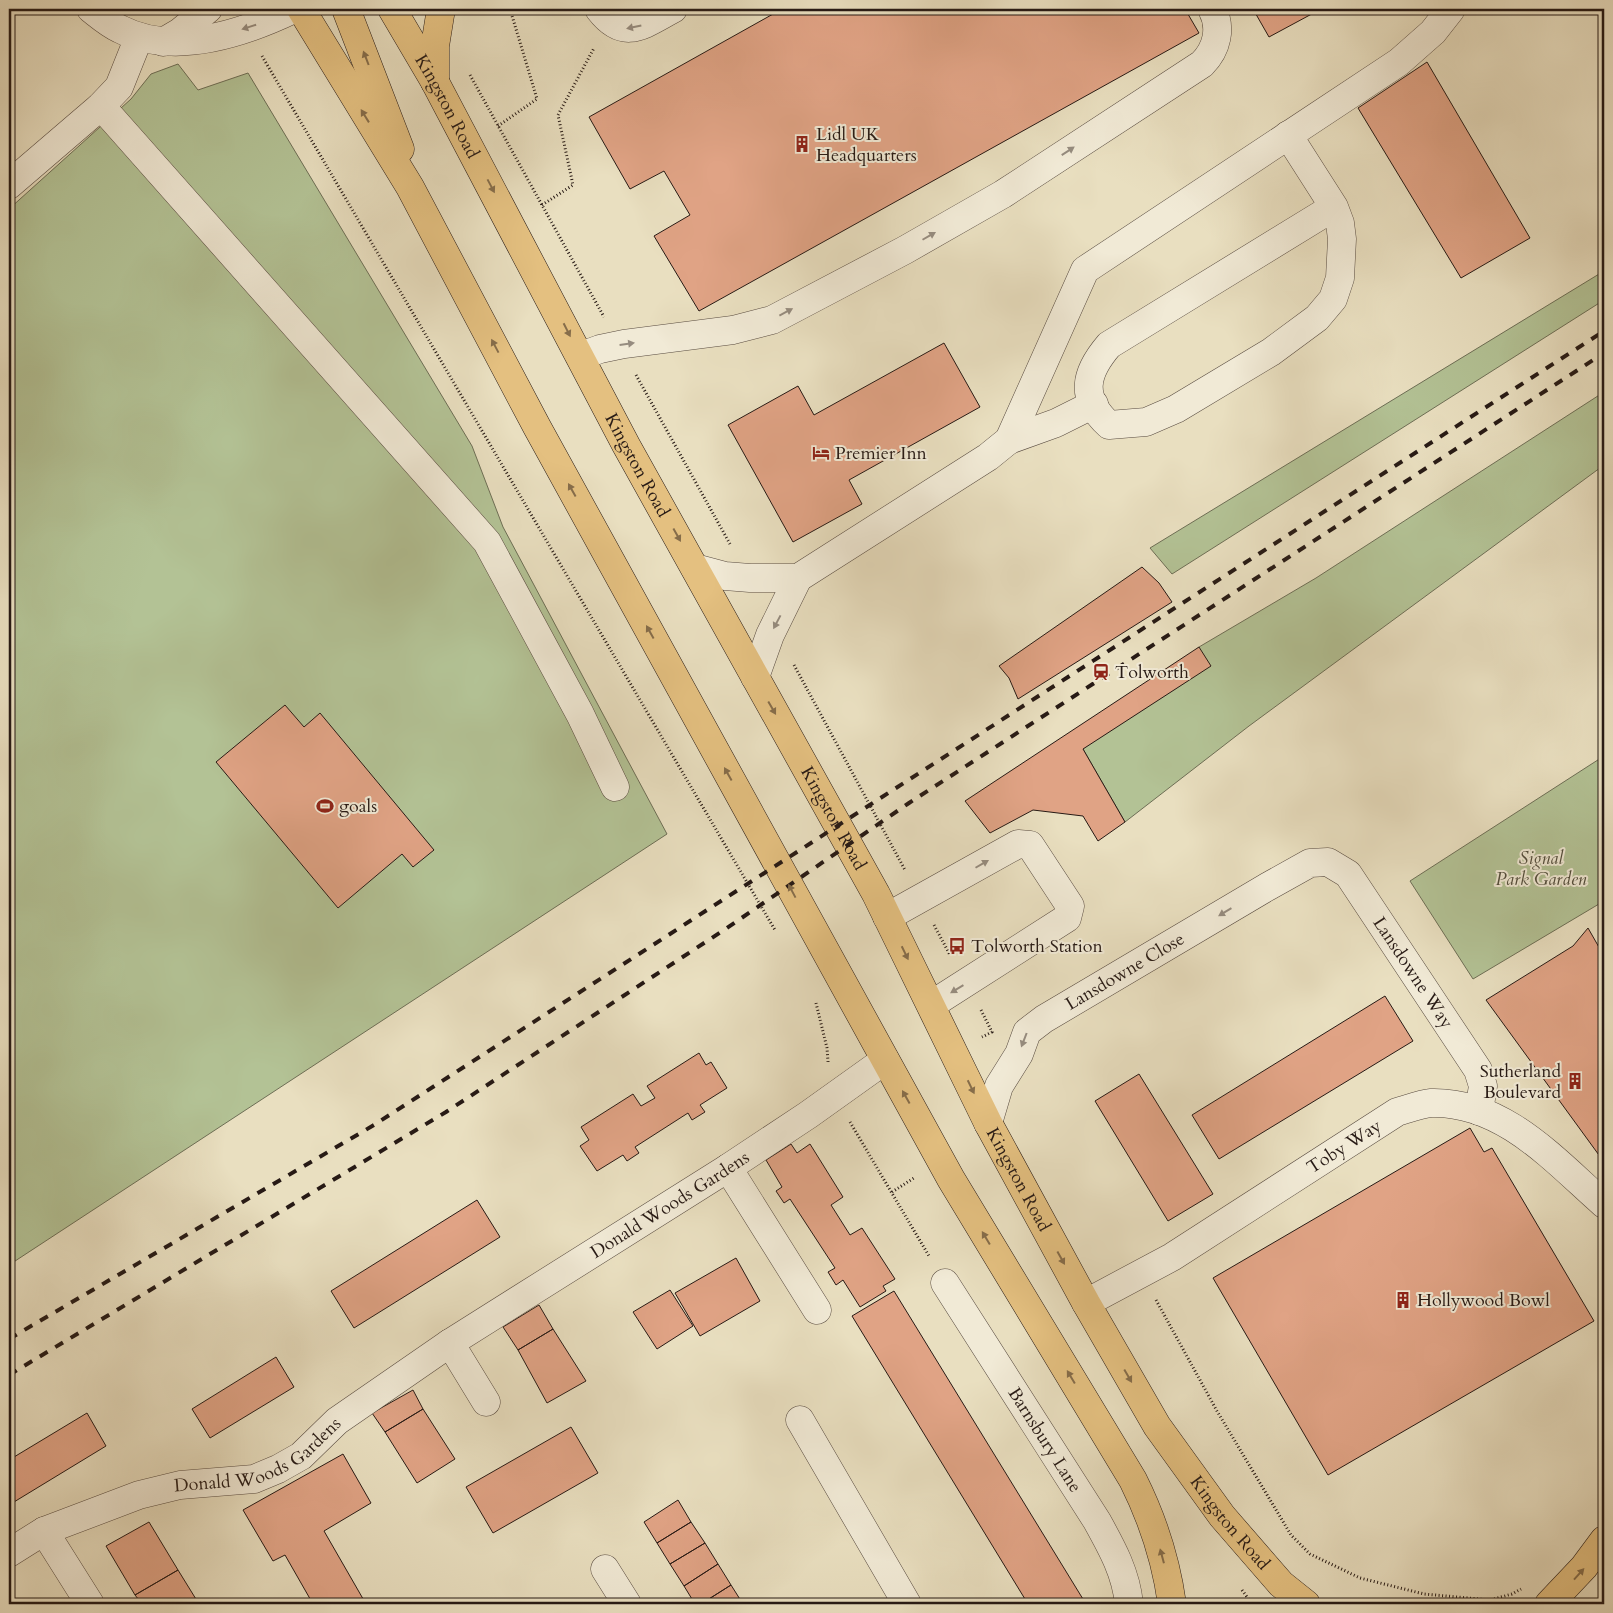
<svg xmlns="http://www.w3.org/2000/svg" width="1613" height="1613" viewBox="0 0 1613 1613" font-family="Cardo,serif">
	<rect width="100%" height="100%" fill="#e9dfc0"/>
	<filter id="stains"><feTurbulence type="fractalNoise" baseFrequency=".004" numOctaves="4"/><feColorMatrix values="0 0 0 0 .2 0 0 0 0 .09 0 0 0 0 .02 0 0 0 .5 -.17"/></filter>
	<radialGradient id="worn" r=".72"><stop offset=".6" stop-color="#630" stop-opacity="0"/><stop offset="1" stop-color="#630" stop-opacity=".3"/></radialGradient>
	<!-- green -->
	<path fill="#b3c295" stroke="#6d6e55" d="M178,64L198,90L248,73L472,446L503,527L667,834L9,1265V209L131,99L151,74Z
		M1604,271V300L1172,574L1150,548Z
		M1604,392V465L1249,726L1125,822L1083,749L1199,647L1316,578Z
		M1604,756V901L1473,979L1410,881Z"/>
	<!-- building -->
	<path fill="#e0a385" stroke="#271a15" d="M782,9H1185L1199,33L699,311L654,236L690,215L664,171L630,189L589,117Z
		M1253,9H1321L1269,37Z
		M1427,62L1530,238L1461,278L1358,108Z
		M944,343L980,407L849,480L862,504L793,542L728,425L798,386L814,415Z
		M1142,567L1159,583L1172,602L1018,699L1009,678L999,666Z
		M1199,647L1211,666L1083,749L1125,822L1098,841L1083,816L1033,810L990,833L965,801Z
		M285,705L304,727L320,713L434,850L413,867L402,854L338,908L216,762Z
		M1588,928L1604,956V1162L1486,1000L1573,946Z
		M1385,996L1413,1041L1219,1159L1192,1115Z
		M699,1053L706,1065L711,1062L727,1088L700,1105L705,1112L692,1120L688,1113L635,1147L639,1153L627,1161L623,1155L597,1171L580,1146L589,1140L581,1127L633,1094L641,1106L655,1098L647,1086Z
		M1139,1074L1213,1194L1168,1221L1095,1101Z
		M1470,1128L1484,1152L1492,1148L1594,1321L1328,1475L1213,1278Z
		M791,1144L797,1153L810,1144L843,1197L831,1205L850,1235L862,1228L895,1279L883,1286L886,1291L860,1307L843,1280L836,1285L828,1272L835,1268L790,1199L784,1203L776,1191L782,1187L766,1160Z
		M477,1200L500,1237L354,1328L331,1291Z
		M736,1258L760,1301L700,1336L675,1293Z
		M670,1290L693,1326L657,1349L633,1312Z
		M894,1291L1086,1604H1028L852,1316Z
		M539,1305L553,1329L518,1350L503,1327Z
		M553,1329L586,1381L547,1403L518,1350Z
		M276,1357L294,1387L210,1438L192,1409Z
		M413,1390L423,1409L385,1432L372,1413Z
		M423,1409L455,1459L417,1483L385,1432Z
		M87,1413L106,1446L9,1505V1460Z
		M571,1427L598,1473L493,1533L466,1487Z
		M343,1454L371,1503L324,1531L366,1604H313L285,1555L273,1561L243,1510Z
		M678,1500L691,1522L657,1543L644,1522Z
		M149,1522L178,1570L135,1595L106,1546Z
		M691,1522L705,1543L670,1564L657,1543Z
		M705,1543L718,1564L684,1586L670,1564Z
		M718,1564L731,1585L701,1604H695L684,1586Z
		M178,1570L199,1604H142L135,1595Z
		M731,1585L743,1604H701Z
		M9,1594L15,1604H9Z
		M533,1599L537,1604H525Z"/>
	<g fill="none" stroke-linecap="round" stroke-linejoin="round">
		<!-- minor casing -->
		<g stroke="#584b40" stroke-width="29">
			<g id="minor">
				<path d="M91,9C100,16 109,24 120,29C174,57 244,33 294,9"/>
				<path d="M599,9C624,42 643,25 673,9"/>
				<path d="M163,42L180,32L208,9"/>
				<path d="M101,106L487,542L580,714L615,787"/>
				<path d="M1288,135L1334,207L1340,223L1342,239L1340,278L1333,299L1317,318L1271,352L1176,409L1146,422L1109,425C1079,397 1085,373 1109,345L1334,207"/>
				<path d="M9,185L101,106L119,87L139,37"/>
				<path d="M581,356L600,349L624,344L733,330L772,320L905,250L1003,194L1202,64C1217,49 1222,28 1212,9"/>
				<path d="M1009,440L1056,423L1094,404"/>
				<path d="M695,568L725,576L750,578H798L988,457L1009,440L1085,270L1399,62L1433,32L1451,9"/>
				<path d="M755,677L770,635L798,578"/>
				<path d="M887,917L1018,844L1030,845L1070,906L1067,918L931,1005"/>
				<path id="s1" d="M988,1123L999,1086L1019,1054L1027,1032L1044,1019L1267,887L1310,863L1328,862L1348,874L1478,1070L1483,1086L1479,1111"/>
				<path d="M728,1168L817,1310"/>
				<path id="s2" d="M945,1283L1097,1521C1112,1548 1126,1573 1129,1604"/>
				<path id="s3" d="M1086,1303L1172,1257L1397,1112C1408,1109 1420,1104 1431,1103C1503,1101 1554,1160 1604,1204"/>
				<path d="M450,1343L486,1402"/>
				<path d="M800,1420L907,1604"/>
				<path d="M44,1531L90,1604"/>
				<path id="s4" d="M9,1553L44,1531L139,1495L180,1485L254,1479L278,1469L301,1456L337,1421L450,1343L728,1168L808,1115L885,1060"/>
				<path d="M605,1569L627,1604"/>
			</g>
		</g>
		<!-- highway casing -->
		<g stroke="#271a15" stroke-width="29">
			<g id="highway">
				<path d="M301,9L410,187L537,427L951,1179L1133,1480C1153,1520 1166,1560 1172,1604"/>
				<path d="M346,9L400,149"/>
				<path id="s5" d="M392,9L435,82L626,445L876,894L988,1123L1086,1303L1157,1426L1222,1516L1281,1584L1306,1604"/>
				<path d="M435,82V46L441,9"/>
				<path d="M1549,1604L1584,1567L1604,1540"/>
			</g>
		</g>
		<!-- path -->
		<path stroke="#271a15" stroke-width="3" stroke-dasharray="1 2.5" stroke-linecap="butt" d="M262,56L775,930
			M470,75L604,317
			M498,126L537,99L510,9
			M542,205L573,185L558,115L594,48
			M636,375L730,544
			M794,665L905,870
			M934,925L950,955
			M816,1003L827,1048L828,1062
			M981,1010L992,1032L982,1037
			M850,1122L929,1256
			M892,1192L914,1178
			M1156,1300L1217,1411L1291,1535L1310,1554L1360,1578L1424,1594L1490,1600L1512,1594L1521,1589
			M1242,1590L1252,1604"/>
		<!-- minor -->
		<use href="#minor" stroke="#f1ead6" stroke-width="28"/>
		<!-- highway -->
		<use href="#highway" stroke="#e4c080" stroke-width="28"/>
		<!-- rail -->
		<path stroke="#271a15" stroke-width="4" stroke-dasharray="9 9" stroke-linecap="butt" d="M9,1339L374,1125L1604,331
			M9,1375L446,1112L727,928L909,803L1604,353"/>
	</g>
	<!-- one-way arrows -->
	<defs><path id="oneway-solid" d="M-6-.8H1V-3.2L6.5 0L1 3.2V.8H-6Z" transform="scale(1.25)"/></defs>
	<g fill="#968c7f">
		<use href="#oneway-solid" transform="translate(249 27) rotate(162)"/>
		<use href="#oneway-solid" transform="translate(634 27) rotate(168)"/>
		<use href="#oneway-solid" transform="translate(1068 151) rotate(-33)"/>
		<use href="#oneway-solid" transform="translate(929 236) rotate(-30)"/>
		<use href="#oneway-solid" transform="translate(786 312) rotate(-28)"/>
		<use href="#oneway-solid" transform="translate(627 344) rotate(-8)"/>
		<use href="#oneway-solid" transform="translate(777 622) rotate(118)"/>
		<use href="#oneway-solid" transform="translate(982 864) rotate(-30)"/>
		<use href="#oneway-solid" transform="translate(1225 912) rotate(149)"/>
		<use href="#oneway-solid" transform="translate(957 989) rotate(149)"/>
		<use href="#oneway-solid" transform="translate(1024 1040) rotate(111)"/>
	</g>
	<g fill="#866d4a">
		<use href="#oneway-solid" transform="translate(366 58) rotate(-111)"/>
		<use href="#oneway-solid" transform="translate(365 116) rotate(-122)"/>
		<use href="#oneway-solid" transform="translate(491 186) rotate(62)"/>
		<use href="#oneway-solid" transform="translate(567 330) rotate(63)"/>
		<use href="#oneway-solid" transform="translate(495 346) rotate(-118)"/>
		<use href="#oneway-solid" transform="translate(572 490) rotate(-119)"/>
		<use href="#oneway-solid" transform="translate(677 535) rotate(61)"/>
		<use href="#oneway-solid" transform="translate(650 632) rotate(-119)"/>
		<use href="#oneway-solid" transform="translate(772 708) rotate(60)"/>
		<use href="#oneway-solid" transform="translate(728 774) rotate(-119)"/>
		<use href="#oneway-solid" transform="translate(792 891) rotate(-118)"/>
		<use href="#oneway-solid" transform="translate(905 953) rotate(64)"/>
		<use href="#oneway-solid" transform="translate(971 1087) rotate(64)"/>
		<use href="#oneway-solid" transform="translate(906 1097) rotate(-119)"/>
		<use href="#oneway-solid" transform="translate(986 1238) rotate(-121)"/>
		<use href="#oneway-solid" transform="translate(1061 1258) rotate(61)"/>
		<use href="#oneway-solid" transform="translate(1128 1376) rotate(60)"/>
		<use href="#oneway-solid" transform="translate(1071 1377) rotate(-121)"/>
		<use href="#oneway-solid" transform="translate(1162 1556) rotate(-105)"/>
		<use href="#oneway-solid" transform="translate(1579 1574) rotate(-48)"/>
	</g>
	<!-- icons -->
	<defs>
		<g id="building-bare" transform="scale(1.35)"><path d="M-4-6H4V6H1V3H-1V6H-4ZM-2.5-4.3h1.7v1.8h-1.7ZM.8-4.3h1.7v1.8H.8ZM-2.5-1h1.7V.8h-1.7ZM.8-1h1.7V.8H.8Z" fill="#8f2418" stroke="#f1ead6" stroke-width="2.5" paint-order="stroke"/></g>
		<g id="hotel-bare" transform="scale(1.35)"><path d="M-6-4.5h1.5V1H6V5H4.5V3h-9V5H-6ZM-4 0a1.8 1.8 0 1 1 3.6 0ZM.5 0V-2.5h3Q6-2.5 6 0Z" fill="#8f2418" stroke="#f1ead6" stroke-width="2.5" paint-order="stroke"/></g>
		<g id="station-bare" transform="scale(1.35)"><path d="M-3-6H3Q5-6 5-4V2Q5 4 3 4L4.5 6H3L1.5 4h-3L-3 6H-4.5L-3 4Q-5 4-5 2V-4Q-5-6-3-6ZM-3.5-4v3h7v-3ZM-3.5 1v1.5H-2V1ZM2 1v1.5H3.5V1Z" fill="#8f2418" stroke="#f1ead6" stroke-width="2.5" paint-order="stroke"/></g>
		<g id="stadium-bare" transform="scale(1.35)"><path d="M0-5a6.5 5 0 1 0 0 10a6.5 5 0 1 0 0-10ZM-3.5-1.8h7v3.6h-7Z" fill="#8f2418" stroke="#f1ead6" stroke-width="2.5" paint-order="stroke"/></g>
		<g id="bus-bare" transform="scale(1.35)"><path d="M-5-6H5V4H4V6H2V4H-2V6H-4V4H-5ZM-3.5-4V0h7V-4ZM-3.5 1.2v1.5H-2V1.2ZM2 1.2v1.5H3.5V1.2Z" fill="#8f2418" stroke="#f1ead6" stroke-width="2.5" paint-order="stroke"/></g>
	</defs>
	<g fill-rule="evenodd">
		<use href="#building-bare" x="802" y="144"/>
		<use href="#hotel-bare" x="821" y="453"/>
		<use href="#station-bare" x="1101" y="672"/>
		<use href="#stadium-bare" x="325" y="806"/>
		<use href="#bus-bare" x="957" y="946"/>
		<use href="#building-bare" x="1575" y="1081"/>
		<use href="#building-bare" x="1403" y="1300"/>
	</g>
	<g text-anchor="middle" dominant-baseline="central" stroke-width="4" stroke-linejoin="round" paint-order="stroke">
		<!-- street labels -->
		<g font-size="18" fill="#271a15" stroke="#f1ead6">
			<text stroke="none"><textPath href="#s5" startOffset="112">Kingston Road</textPath></text>
			<text stroke="none"><textPath href="#s5" startOffset="518">Kingston Road</textPath></text>
			<text stroke="none"><textPath href="#s5" startOffset="922">Kingston Road</textPath></text>
			<text stroke="none"><textPath href="#s1" startOffset="215">Lansdowne Close</textPath></text>
			<text stroke="none"><textPath href="#s1" startOffset="589">Lansdowne Way</textPath></text>
			<text stroke="none"><textPath href="#s3" startOffset="302">Toby Way</textPath></text>
			<text stroke="none"><textPath href="#s5" startOffset="1328">Kingston Road</textPath></text>
			<text stroke="none"><textPath href="#s4" startOffset="759">Donald Woods Gardens</textPath></text>
			<text stroke="none"><textPath href="#s2" startOffset="186">Barnsbury Lane</textPath></text>
			<text stroke="none"><textPath href="#s4" startOffset="271">Donald Woods Gardens</textPath></text>
			<text stroke="none"><textPath href="#s5" startOffset="1732">Kingston Road</textPath></text>
		</g>
		<!-- poi labels -->
		<g font-size="18" fill="#271a15" stroke="#f1ead6" text-anchor="start">
			<text x="816" y="134">Lidl UK<tspan x="816" dy="21">Headquarters</tspan></text>
			<text x="835" y="453">Premier Inn</text>
			<text x="1115" y="672">Tolworth</text>
			<text x="339" y="806">goals</text>
			<text x="971" y="946">Tolworth Station</text>
			<text x="1561" y="1071" text-anchor="end">Sutherland<tspan x="1561" dy="21">Boulevard</tspan></text>
			<text x="1417" y="1300">Hollywood Bowl</text>
		</g>
		<!-- park labels -->
		<g font-size="18" font-style="italic" fill="#514c3b" stroke="#f1ead6">
			<text x="1541" y="858">Signal<tspan x="1541" dy="21">Park Garden</tspan></text>
		</g>
	</g>
	<!-- margin -->
	<rect width="1613" height="1613" fill="none" stroke="#e9dfc0" stroke-width="30"/>
	<rect x="10" y="10" width="1593" height="1593" fill="none" stroke="#271a15" stroke-width="2.5"/>
	<rect x="15" y="15" width="1583" height="1583" fill="none" stroke="#271a15"/>
	<rect width="100%" height="100%" filter="url(#stains)"/>
	<rect width="100%" height="100%" fill="url(#worn)"/>
</svg>
